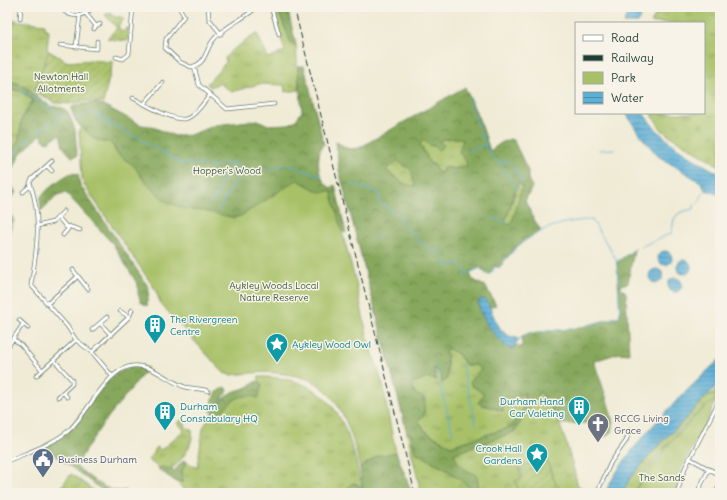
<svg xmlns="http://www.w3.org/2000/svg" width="727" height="500" viewBox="0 0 727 500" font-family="Delius,sans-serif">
	<defs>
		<pattern id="grass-tufts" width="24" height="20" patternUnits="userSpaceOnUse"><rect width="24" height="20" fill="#a8c167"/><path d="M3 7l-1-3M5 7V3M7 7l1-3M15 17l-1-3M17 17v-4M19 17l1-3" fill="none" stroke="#889e56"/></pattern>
		<pattern id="forest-crowns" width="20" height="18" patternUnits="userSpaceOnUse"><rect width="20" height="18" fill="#86a75c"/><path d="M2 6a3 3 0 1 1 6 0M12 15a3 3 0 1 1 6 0" fill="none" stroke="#6d894d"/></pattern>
		<pattern id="wetland-marsh" width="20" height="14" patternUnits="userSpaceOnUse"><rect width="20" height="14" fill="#a8c167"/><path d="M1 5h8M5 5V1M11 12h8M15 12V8" fill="none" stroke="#889e56"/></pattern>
		<pattern id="garden-furrows" width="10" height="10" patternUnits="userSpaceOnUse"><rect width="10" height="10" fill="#a8c167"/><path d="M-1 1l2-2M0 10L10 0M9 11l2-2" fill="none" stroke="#889e56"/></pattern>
		<pattern id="water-rules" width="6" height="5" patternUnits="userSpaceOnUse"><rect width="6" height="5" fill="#5cafd7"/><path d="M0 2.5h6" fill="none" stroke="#4b90af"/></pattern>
	</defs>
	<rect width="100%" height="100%" fill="#f7f3e8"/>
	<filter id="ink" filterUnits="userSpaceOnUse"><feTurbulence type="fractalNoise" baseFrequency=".025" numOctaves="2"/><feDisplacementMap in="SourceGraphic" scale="8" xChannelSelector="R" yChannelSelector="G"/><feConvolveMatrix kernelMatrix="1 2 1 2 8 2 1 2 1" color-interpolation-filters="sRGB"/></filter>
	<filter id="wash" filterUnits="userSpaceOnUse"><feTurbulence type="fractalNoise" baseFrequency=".012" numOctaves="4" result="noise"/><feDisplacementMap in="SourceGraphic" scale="16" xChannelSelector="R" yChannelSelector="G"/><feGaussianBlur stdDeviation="0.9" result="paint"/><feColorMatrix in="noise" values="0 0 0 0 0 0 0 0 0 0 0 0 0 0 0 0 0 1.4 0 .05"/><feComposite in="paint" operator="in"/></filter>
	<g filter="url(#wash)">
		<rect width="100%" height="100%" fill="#f0ebd5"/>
		<!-- grass -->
		<path fill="url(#grass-tufts)" stroke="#647f4e" d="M271,7H277L291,43L293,45H296L299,90L285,92L284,85L259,84L232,92L219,83L211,87L207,84L226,62L225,58L231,51L257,33L268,58L285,51Z
			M660,7H720V166L668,135L661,129L651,113H704V23H651Z
			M110,12L115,17H121L124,19L118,26L122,32L129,27L128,41L108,39V37L117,28L105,15Z
			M7,19L17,20L12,24L20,21L45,24V29L49,30L47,50L49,51L34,91L7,80Z
			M7,89L20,91L33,100L22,118L19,139L7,160Z
			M458,138L463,140L459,152L466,161L467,166L454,169L448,167L440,175L433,164H430L420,144L424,140L431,146L443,145L439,142L443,139Z
			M449,349L458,354L466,365H476L481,369L471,385L485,394L478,403L503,411V404L525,391V406L511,427L451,446C440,439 423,433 418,421C413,410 417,396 410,383L428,378L434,368L447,379V357L445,350Z
			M258,377C334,376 348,423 362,487L355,483L348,487V493H184L182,487L175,481L183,482L181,473L185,465L184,460L197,468L203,428L212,413L215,417L233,400L241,395H248L262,386Z
			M720,388C720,402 708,404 699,412C675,433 649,465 633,493H622L630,478L664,439L675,430L705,398Z
			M540,391C558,405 572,463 578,486L594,491L593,493H559L547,461L522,478L517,489L518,493L485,492L479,487L473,474C462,470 458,465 454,454L514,432Z
			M182,419L187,428L192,430C194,446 182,459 171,470L163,467L159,468L148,460L157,447L161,450L184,430L178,423Z
			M407,433L411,434L415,452C437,464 458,475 475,493H421Z
			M71,474L74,476L97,493H61L58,491Z"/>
		<!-- forest -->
		<path fill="url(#forest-crowns)" stroke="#527248" fill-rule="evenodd" d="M277,7H287L296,45H293L291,43Z
			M298,66H304L324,145H322C316,160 317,180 331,188L335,185L346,233L341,231L331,191L319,192L297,180L241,216C228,220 216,213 203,211C197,210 190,211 184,209C161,205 148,184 134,167C130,162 123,159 118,154C115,151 115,148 113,146C110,141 104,143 99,141C87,136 73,121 71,108L77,105L93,103L103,105L141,125L150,126L175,136L190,135L216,125L258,120L268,125L289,124L296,120L302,111Z
			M7,80L21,84L50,106L63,108L68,112L75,130L77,156L72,157L63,147L60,134L48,142L43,140L42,134L20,154L12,172L10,184L17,192L11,198L7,195V160L19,139L22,118L33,100L20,91L7,89Z
			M465,87L482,126L490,151L501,143L510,139L514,141L528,171V179L532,187L525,201L537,225L540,228V232C528,237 505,254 501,267H494L492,272L488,275L480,268L470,272L472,279L486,287L496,305L489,308L488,303L478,304C483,323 497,337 512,349L516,345L522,348V336L529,333L578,328L620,316L617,262L634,250L628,283L621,285V288L626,292L629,354L619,353L594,361C598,375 614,415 613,428C612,432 609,435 605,437L597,423L559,424L552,410L540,391L514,432L454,454C461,471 463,467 477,476L479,487L488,493H475C458,475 437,464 415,452L411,434L407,433L339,170L336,142L349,149L359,148ZM457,138L463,140L459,152L466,161L467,166L454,169L444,167L440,174L433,164H430L420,144L424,140L431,146L434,145L438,151L444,145L439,142L443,139ZM397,161H398L405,184L386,171ZM520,182L522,187L511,225L505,223L515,190ZM445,349H449L458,354L466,365H476L481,369L470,381L471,385L484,394L478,403L503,411V404L525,392L522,404L525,406L511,427L451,446L426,432L418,421L424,415L425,399L415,393L411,383L428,378L436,380L434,368L441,374L442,383L447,379V357Z
			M72,173L78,174L80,185L149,288L147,306L141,302L138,294V285L113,244L68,195L66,193L57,195L41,211L40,198C45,191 64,175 72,173Z
			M7,207L14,221L10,230L9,243L7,244Z
			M132,366L148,368C123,399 94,431 76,467C91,477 107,494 125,490L129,493H106L43,446L67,431L112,376Z
			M256,381L260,382L262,385L258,398C236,391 230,404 215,418L212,413C218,405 224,396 233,392C242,388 249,389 256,381Z
			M226,387L228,391L211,412C212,400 213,391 226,387Z
			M396,452L412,493H348V487L352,483L361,487H363L360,468L377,456Z
			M184,460L185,465L181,473L183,482L175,481L158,469L163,467L174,471Z"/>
		<!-- wetland -->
		<path fill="url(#wetland-marsh)" stroke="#647f4e" d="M397,161L411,170L415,186L405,184L386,170Z
			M519,181L522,187L511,225L505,223Z"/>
		<!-- park -->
		<path fill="#a8c167" stroke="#647f4e" d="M82,127L94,139L103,142H109L113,146L116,153L134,166L144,181L165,201L184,209L203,211L234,218L241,216L297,180L319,192L331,191L356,283L367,335L384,389L387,410L396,452L377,456L360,468C354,439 341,393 310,380C300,376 287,374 276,373C262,371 245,374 230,375L224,373L220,369L161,304L155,289L84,185L82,178L79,130Z
			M717,399C711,410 707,422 701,433C691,452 677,470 676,493H633L669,444L699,412Z"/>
		<!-- garden -->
		<path fill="url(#garden-furrows)" stroke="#647f4e" d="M49,51L68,62L91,60L113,62L103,103L84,101L69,104L55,103L34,91Z
			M547,461L559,493H518L517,489L518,488L515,481L522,478L519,466Z"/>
		<!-- water -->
		<path fill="url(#water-rules)" stroke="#3e7686" d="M629,7H645L638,23H624Z
			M626,113H643C662,141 691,158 720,174V196L713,192L705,190L702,183L658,156L639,134Z
			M658 258a7 7 0 1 1 14 0a7 7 0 1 1-14 0Z
			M677 267a7 7 0 1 1 14 0a7 7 0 1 1-14 0Z
			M649 276a7 7 0 1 1 14 0a7 7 0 1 1-14 0Z
			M668 285a7 7 0 1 1 14 0a7 7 0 1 1-14 0Z
			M482,299L486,300C493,310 498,339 517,337L515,339H519L512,349C500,345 476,314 479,300Z
			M720,359V382L675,430L664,439L630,478L622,493H605C626,447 683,394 720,359Z"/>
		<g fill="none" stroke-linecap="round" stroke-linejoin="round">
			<!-- stream -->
			<path stroke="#5cafd7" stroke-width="1" d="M20,91C35,99 49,107 64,116
				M468,98L487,150L498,162L507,160C514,167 519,175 522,184
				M99,116L100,119L109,126L112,124
				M77,118C82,116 91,112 96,114C107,117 113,128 123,129L124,132L139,138L180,163L209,165L214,168L219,164L232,163L255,171L257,169L258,171L265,167L268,170L285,164L322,176
				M599,150L614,149
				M467,151L485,145
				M499,163L518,189
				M7,167C21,141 38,129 64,117L69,118
				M352,184L379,193L380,203L399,215C402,225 406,229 415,233L416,240L428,246L430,251L433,252L437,250L441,252L446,266L459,263L465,269V275L480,268L488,275L492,272L494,267H501L502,263C508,258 512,252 517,247C536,229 566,220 592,220L616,259L619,285
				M211,204C219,193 222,178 232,170V164
				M219,209L244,168
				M492,218L508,223
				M374,238L380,236
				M640,247L672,233C673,214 677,212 694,209V204L698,203L705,190
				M617,262L636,248
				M584,327L620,316L619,287
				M519,339L529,333L578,328
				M462,365L476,425
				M436,368L453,434
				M521,471L526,470"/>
		</g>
	</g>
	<g filter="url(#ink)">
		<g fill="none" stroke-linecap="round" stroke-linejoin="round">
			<!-- street casing -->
			<g stroke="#687a6c" stroke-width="4.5">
				<path id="street" d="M60,7C71,20 83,17 94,7
					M179,7L184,16L166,39L165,48L180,62L191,67C207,64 205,49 214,39C225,26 244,19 257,7
					M208,7L209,19L221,34
					M271,7L279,34
					M86,14L96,26
					M20,19L21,7
					M94,29L96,26L100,24
					M60,45L97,49V41
					M76,47L80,16
					M116,57L123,59L129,54L133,7
					M194,66L199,85L227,109L274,104
					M133,98C145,104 177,124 188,118C197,114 204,102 210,95
					M144,104L163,82
					M52,161L32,179L30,183C42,217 37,250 31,285L67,326L76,340L92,352L112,376
					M47,166L52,171
					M23,192L31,185
					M58,217L68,229L63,235
					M37,226L53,222L64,211
					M68,226L80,230
					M73,270L88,289
					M47,304L77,277
					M129,317L132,310
					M19,320L28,328
					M100,323L111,335
					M92,330L107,317
					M13,339L21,345L42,370
					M7,348L23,324
					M92,352L129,317L120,311
					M7,360L8,361
					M54,360L72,380V384L58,397
					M36,376L76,340
					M63,392L67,397
					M689,458L720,475
					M7,461C28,452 49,446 67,432C88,415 105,370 132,366C151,363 167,381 185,387C192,389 201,388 208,391
					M716,473L720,466
					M717,491L720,484
					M597,493L611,462L626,441L630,430
					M677,493L685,468L720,399
					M697,493L709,469"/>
			</g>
			<!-- street -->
			<use href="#street" stroke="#fff" stroke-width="3"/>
			<!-- rail -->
			<path stroke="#1f3d34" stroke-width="1" stroke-dasharray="6 3" stroke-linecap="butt" d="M294,7L415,493"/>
		</g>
	</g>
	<!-- icons -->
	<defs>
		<g id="building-pin" transform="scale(1.15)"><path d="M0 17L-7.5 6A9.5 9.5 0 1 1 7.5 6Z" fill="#0f9aa8" stroke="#f7f3e8"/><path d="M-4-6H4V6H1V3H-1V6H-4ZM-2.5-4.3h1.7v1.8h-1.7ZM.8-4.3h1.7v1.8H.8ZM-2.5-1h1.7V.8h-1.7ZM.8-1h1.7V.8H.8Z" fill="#fff"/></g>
		<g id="sight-pin" transform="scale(1.15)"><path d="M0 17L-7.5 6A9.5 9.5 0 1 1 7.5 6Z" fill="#0f9aa8" stroke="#f7f3e8"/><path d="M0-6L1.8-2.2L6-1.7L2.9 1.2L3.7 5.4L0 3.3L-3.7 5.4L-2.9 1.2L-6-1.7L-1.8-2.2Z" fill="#fff"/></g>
		<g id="church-pin" transform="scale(1.15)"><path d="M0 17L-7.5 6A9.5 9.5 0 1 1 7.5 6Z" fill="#6b7280" stroke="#f7f3e8"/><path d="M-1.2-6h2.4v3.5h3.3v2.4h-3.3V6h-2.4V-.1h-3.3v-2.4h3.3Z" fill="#fff"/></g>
		<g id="civic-pin" transform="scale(1.15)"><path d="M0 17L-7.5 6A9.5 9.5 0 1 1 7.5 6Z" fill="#5c6f8a" stroke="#f7f3e8"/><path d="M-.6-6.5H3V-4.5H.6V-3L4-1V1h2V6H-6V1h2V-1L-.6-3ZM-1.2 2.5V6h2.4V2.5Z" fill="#fff"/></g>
	</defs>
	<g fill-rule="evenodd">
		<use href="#building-pin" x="155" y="325"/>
		<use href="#sight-pin" x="277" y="344"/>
		<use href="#building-pin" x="579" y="407"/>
		<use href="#building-pin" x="165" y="412"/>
		<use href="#church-pin" x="598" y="424"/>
		<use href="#sight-pin" x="537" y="454"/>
		<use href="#civic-pin" x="43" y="459"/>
	</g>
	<g text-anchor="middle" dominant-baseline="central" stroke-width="3" stroke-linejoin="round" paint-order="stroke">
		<!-- park labels -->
		<g font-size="10" fill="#415e41" stroke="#f7f3e8">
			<text x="61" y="76">Newton Hall<tspan x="61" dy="12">Allotments</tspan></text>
			<text x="227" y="170">Hopper's Wood</text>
			<text x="274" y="285">Aykley Woods Local<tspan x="274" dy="12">Nature Reserve</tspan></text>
			<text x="662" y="477">The Sands</text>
		</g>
		<!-- culture labels -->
		<g font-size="10" fill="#0d838f" stroke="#f7f3e8" text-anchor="start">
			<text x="170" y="319">The Rivergreen<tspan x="170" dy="12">Centre</tspan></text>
			<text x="292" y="344">Aykley Wood Owl</text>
			<text x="564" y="401" text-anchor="end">Durham Hand<tspan x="564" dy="12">Car Valeting</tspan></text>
			<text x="180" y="406">Durham<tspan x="180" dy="12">Constabulary HQ</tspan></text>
			<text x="522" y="448" text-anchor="end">Crook Hall<tspan x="522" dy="12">Gardens</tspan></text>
		</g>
		<!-- worship labels -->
		<g font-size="10" fill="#5b616d" stroke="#f7f3e8" text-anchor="start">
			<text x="614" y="418">RCCG Living<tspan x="614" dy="12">Grace</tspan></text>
		</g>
		<!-- service labels -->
		<g font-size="10" fill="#4e5e75" stroke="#f7f3e8" text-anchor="start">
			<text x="58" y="459">Business Durham</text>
		</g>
	</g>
	<!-- margin -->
	<rect width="727" height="500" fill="none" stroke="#f7f3e8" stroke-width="24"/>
	<!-- legend -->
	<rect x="575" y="22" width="130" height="92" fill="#f7f3e8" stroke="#a1aaa0"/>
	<rect x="583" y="35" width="20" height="6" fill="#ffffff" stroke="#a1aaa0"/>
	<text x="611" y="42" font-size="12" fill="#1f3d34">Road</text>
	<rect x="583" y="55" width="20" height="6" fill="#1f3d34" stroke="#a1aaa0"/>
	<text x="611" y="62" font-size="12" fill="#1f3d34">Railway</text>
	<rect x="583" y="72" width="20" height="12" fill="#a8c167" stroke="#a1aaa0"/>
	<text x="611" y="82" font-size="12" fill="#1f3d34">Park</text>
	<rect x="583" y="92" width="20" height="12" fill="url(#water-rules)" stroke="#a1aaa0"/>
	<text x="611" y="102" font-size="12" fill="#1f3d34">Water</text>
</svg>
